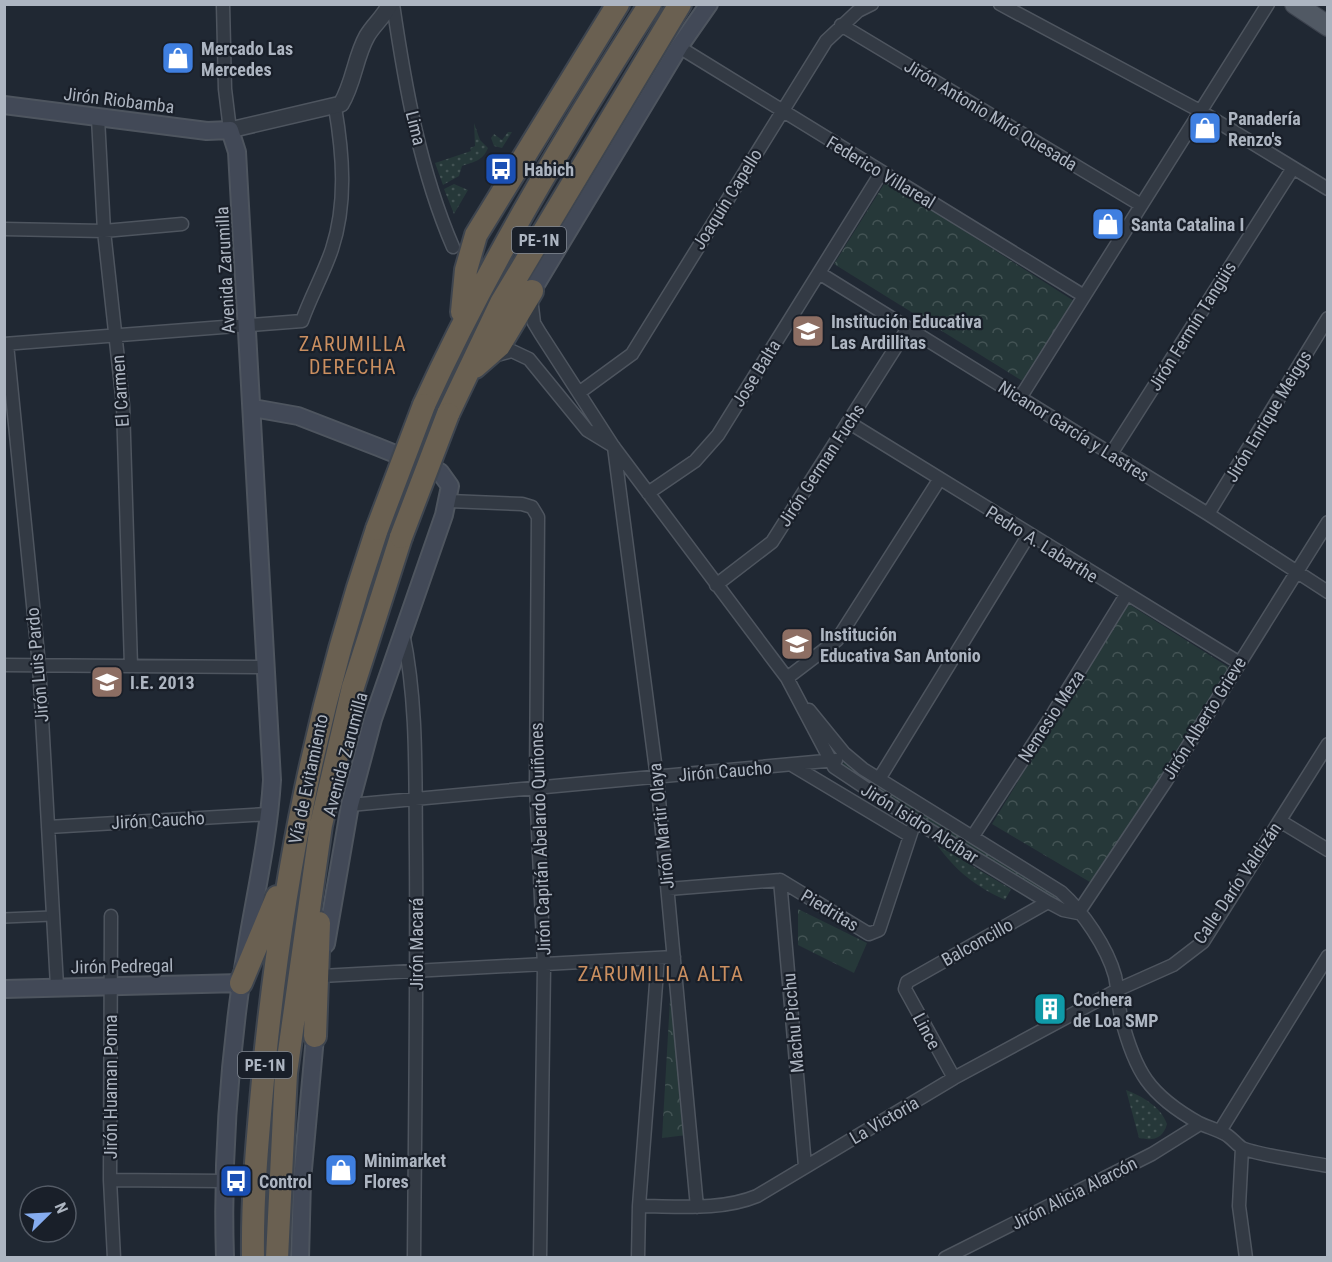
<svg xmlns="http://www.w3.org/2000/svg" width="1332" height="1262" viewBox="0 0 1332 1262" font-family="'Roboto Condensed',sans-serif">
	<defs>
		<pattern id="grass-dots" width="8" height="8" patternUnits="userSpaceOnUse" patternTransform="scale(1.5)"><rect width="8" height="8" fill="#263839"/><path d="M2 2h.1M6 6h.1" fill="none" stroke="#435354" stroke-width="1.8" stroke-linecap="round"/></pattern>
		<pattern id="park-crowns" width="20" height="18" patternUnits="userSpaceOnUse" patternTransform="scale(1.5)"><rect width="20" height="18" fill="#263839"/><path d="M2 6a3 3 0 1 1 6 0M12 15a3 3 0 1 1 6 0" fill="none" stroke="#435354"/></pattern>
	</defs>
	<rect width="100%" height="100%" fill="#202833"/>
	<!-- grass -->
	<path fill="url(#grass-dots)" d="M474,123L480,140L488,148C483,161 473,162 462,166L459,176L443,185L435,163L471,151L470,148L475,146Z
		M508,132H512L502,148L494,146L491,138L494,134L502,140Z
		M454,184L468,190L454,214L444,189Z
		M844,762L1063,901L1062,903L845,769L842,767Z
		M937,845L1011,889L1005,900C975,886 956,871 937,845Z
		M1126,1090C1142,1096 1161,1107 1167,1124C1163,1139 1153,1141 1139,1138Z"/>
	<!-- park -->
	<path fill="url(#park-crowns)" d="M886,181L1074,301L1024,382L834,264Z
		M1127,603L1230,668L1095,885L992,824Z
		M798,909L867,943L854,973L798,945Z
		M671,983L687,1135L662,1138Z"/>
	<g fill="none" stroke-linecap="round" stroke-linejoin="round">
		<!-- pedestrian casing -->
		<g stroke="#4e555f" stroke-width="12">
			<path id="pedestrian" d="M4,918L52,916"/>
		</g>
		<!-- minor casing -->
		<g stroke="#4e555f" stroke-width="15">
			<path id="minor" d="M223,4L225,89L230,130
				M393,4C405,86 420,171 453,247
				M1000,4L1200,111L1328,189
				M841,25L1141,205
				M679,47L1084,296
				M98,118L104,231L123,405L131,666
				M4,229L104,231L182,224
				M819,273L1208,514L1328,592
				M531,298L534,323L540,333L613,446L787,678L834,767L915,821L1048,902L1063,910L1078,913
				M4,344L302,321C311,296 324,273 332,249C347,203 343,154 335,107
				M7,344L39,665L57,986
				M493,356L512,351L529,359L587,430L610,444
				M580,392L632,354L826,41L858,11L872,4
				M1020,398L1268,4
				M848,422L1238,662
				M614,447L657,778L697,1207
				M1111,454L1293,168
				M648,493L695,461L718,435L881,173
				M449,501L522,504L532,507L538,517L536,786L544,966L540,1258
				M1208,514L1328,318
				M716,585L772,542L908,328
				M403,633C418,704 415,781 416,854C417,988 415,1123 414,1258
				M4,665L267,667
				M787,678L837,640L939,480
				M809,710L844,753L863,769L1061,892C1083,912 1107,947 1115,976C1118,990 1118,1004 1121,1017C1135,1072 1149,1095 1199,1123C1207,1127 1216,1129 1225,1134C1231,1137 1236,1144 1242,1148C1257,1155 1309,1162 1328,1166
				M792,765L909,835
				M879,779L1028,536
				M350,805L836,760
				M1280,821L1328,850
				M48,827L269,814
				M973,836L1054,712L1126,595
				M780,880L805,1166
				M668,889L780,880L869,934L879,930L915,821
				M1078,913L1166,781L1328,522
				M111,916L110,1180L114,1258
				M321,976L674,957
				M954,1078L905,989L907,982L1048,902
				M1220,1131L1328,956
				M1242,1148L1239,1206L1246,1258
				M110,1180L223,1181
				M639,1206C677,1206 721,1211 757,1196L954,1078L1117,990L1173,965L1203,942L1328,744
				M638,1258L639,1206L658,958
				M945,1258L1152,1154L1200,1124"/>
		</g>
		<!-- tertiary casing -->
		<g stroke="#4e555f" stroke-width="18">
			<path id="tertiary" d="M230,130L341,104C354,83 355,57 367,36C374,24 384,17 390,4"/>
		</g>
		<!-- secondary casing -->
		<g stroke="#4e555f" stroke-width="20">
			<path id="secondary" d="M4,105L207,131L230,130L237,152L272,780C268,848 250,916 241,983C228,1075 222,1165 225,1258
				M532,291L679,47L709,4
				M253,408L298,416L378,447L440,472L450,486L444,515L373,719L350,805L326,944
				M4,989L241,983
				M300,1258L302,1180L316,1026"/>
		</g>
		<!-- primary casing -->
		<g stroke="#3d434e" stroke-width="22">
			<path id="primary" d="M1295,4L1328,26"/>
		</g>
		<!-- motorway casing -->
		<g stroke="#3e454f" stroke-width="26">
			<path id="motorway" d="M462,312L466,270L476,235L618,4
				M475,367L499,346L532,291
				M424,405C488,265 567,134 650,4
				M448,414L501,303L680,4
				M241,983L277,897
				M315,1036L319,923
				M253,1258C252,1190 259,1125 265,1058C284,872 317,706 377,529
				M277,1258L286,1073L321,825L353,687L401,537"/>
		</g>
		<!-- pedestrian -->
		<use href="#pedestrian" stroke="#333a44" stroke-width="9"/>
		<!-- minor -->
		<use href="#minor" stroke="#333a44" stroke-width="12"/>
		<!-- tertiary -->
		<use href="#tertiary" stroke="#333a44" stroke-width="15"/>
		<!-- secondary -->
		<use href="#secondary" stroke="#424957" stroke-width="16"/>
		<!-- primary -->
		<use href="#primary" stroke="#515964" stroke-width="20"/>
		<!-- motorway -->
		<use href="#motorway" stroke="#6a6051" stroke-width="22"/>
		<!-- motorway-bridge casing -->
		<g stroke="#3e454f" stroke-width="26" stroke-linecap="butt">
			<path id="motorway-bridge" d="M377,529L424,405
				M401,537L448,414"/>
		</g>
		<!-- motorway-bridge -->
		<use href="#motorway-bridge" stroke="#6a6051" stroke-width="22"/>
	</g>
	<!-- icons -->
	<defs>
		<g id="shop-square" transform="scale(1.725)"><rect x="-9" y="-9" width="18" height="18" rx="4" fill="#3f7fe0" stroke="#191f29"/><path d="M-5-2.5h2.3a2.7 3.5 0 0 1 5.4 0H5L5.5 6h-11ZM-1.5-2.5h3a1.5 2.3 0 0 0-3 0Z" fill="#fff"/></g>
		<g id="bus-square" transform="scale(1.725)"><rect x="-9" y="-9" width="18" height="18" rx="4" fill="#1a4fb4" stroke="#191f29"/><path d="M-5-6H5V4H4V6H2V4H-2V6H-4V4H-5ZM-3.5-4V0h7V-4ZM-3.5 1.2v1.5H-2V1.2ZM2 1.2v1.5H3.5V1.2Z" fill="#fff"/></g>
		<g id="school-square" transform="scale(1.725)"><rect x="-9" y="-9" width="18" height="18" rx="4" fill="#8d6e63" stroke="#191f29"/><path d="M0-5L7-2L0 1L-7-2ZM-4 1L0 2.5L4 1V4Q0 6-4 4Z" fill="#fff"/></g>
		<g id="building-square" transform="scale(1.725)"><rect x="-9" y="-9" width="18" height="18" rx="4" fill="#0f9aa8" stroke="#191f29"/><path d="M-4-6H4V6H1V3H-1V6H-4ZM-2.5-4.3h1.7v1.8h-1.7ZM.8-4.3h1.7v1.8H.8ZM-2.5-1h1.7V.8h-1.7ZM.8-1h1.7V.8H.8Z" fill="#fff"/></g>
	</defs>
	<g fill-rule="evenodd">
		<use href="#shop-square" x="178" y="58"/>
		<use href="#shop-square" x="1205" y="128"/>
		<use href="#bus-square" x="501" y="169"/>
		<use href="#shop-square" x="1108" y="224"/>
		<use href="#school-square" x="808" y="331"/>
		<use href="#school-square" x="797" y="644"/>
		<use href="#school-square" x="107" y="682"/>
		<use href="#building-square" x="1050" y="1009"/>
		<use href="#shop-square" x="341" y="1170"/>
		<use href="#bus-square" x="236" y="1181"/>
	</g>
	<g text-anchor="middle" dominant-baseline="central" stroke-width="4.5" stroke-linejoin="round" paint-order="stroke">
		<!-- shield labels -->
		<g fill="#191f29" stroke="#818893" stroke-width="1.5">
			<rect x="512" y="227" width="54" height="26" rx="4.5"/>
			<rect x="238" y="1052" width="54" height="26" rx="4.5"/>
		</g>
		<g font-size="16" font-weight="bold" fill="#adb5c1">
			<text x="539" y="240">PE-1N</text>
			<text x="265" y="1065">PE-1N</text>
		</g>
		<!-- poi labels -->
		<g font-size="18" font-weight="bold" fill="#adb5c1" stroke="#191f29" text-anchor="start">
			<text x="201" y="48">Mercado Las<tspan x="201" dy="21">Mercedes</tspan></text>
			<text x="1228" y="118">Panadería<tspan x="1228" dy="21">Renzo's</tspan></text>
			<text x="524" y="169">Habich</text>
			<text x="1131" y="224">Santa Catalina I</text>
			<text x="831" y="321">Institución Educativa<tspan x="831" dy="21">Las Ardillitas</tspan></text>
			<text x="820" y="634">Institución<tspan x="820" dy="21">Educativa San Antonio</tspan></text>
			<text x="130" y="682">I.E. 2013</text>
			<text x="1073" y="999">Cochera<tspan x="1073" dy="21">de Loa SMP</tspan></text>
			<text x="364" y="1160">Minimarket<tspan x="364" dy="21">Flores</tspan></text>
			<text x="259" y="1181">Control</text>
		</g>
		<!-- street labels -->
		<g font-size="18" fill="#adb5c1" stroke="#191f29">
			<text transform="translate(119 100) rotate(7)">Jirón Riobamba</text>
			<text transform="translate(991 115) rotate(31)">Jirón Antonio Miró Quesada</text>
			<text transform="translate(416 128) rotate(76)">Lima</text>
			<text transform="translate(881 172) rotate(31)">Federico Villareal</text>
			<text transform="translate(727 199) rotate(-58)">Joaquín Capello</text>
			<text transform="translate(225 270) rotate(-93)">Avenida Zarumilla</text>
			<text transform="translate(1192 326) rotate(-58)">Jirón Fermín Tangüis</text>
			<text transform="translate(756 373) rotate(-58)">Jose Balta</text>
			<text transform="translate(120 391) rotate(-94)">El Carmen</text>
			<text transform="translate(1268 416) rotate(-59)">Jirón Enrique Meiggs</text>
			<text transform="translate(1074 431) rotate(32)">Nicanor García y Lastres</text>
			<text transform="translate(821 465) rotate(-57)">Jirón German Fuchs</text>
			<text transform="translate(1042 544) rotate(32)">Pedro A. Labarthe</text>
			<text transform="translate(37 665) rotate(-95)">Jirón Luis Pardo</text>
			<text transform="translate(1051 716) rotate(-57)">Nemesio Meza</text>
			<text transform="translate(1204 718) rotate(-58)">Jirón Alberto Grieve</text>
			<text transform="translate(345 754) rotate(-75)">Avenida Zarumilla</text>
			<text transform="translate(725 771) rotate(-5)">Jirón Caucho</text>
			<text transform="translate(308 779) rotate(-78)">Vía de Evitamiento</text>
			<text transform="translate(158 820) rotate(-3)">Jirón Caucho</text>
			<text transform="translate(920 823) rotate(32)">Jirón Isidro Alcíbar</text>
			<text transform="translate(661 826) rotate(-96)">Jirón Martir Olaya</text>
			<text transform="translate(540 839) rotate(-92)">Jirón Capitán Abelardo Quiñones</text>
			<text transform="translate(1237 883) rotate(-56)">Calle Darío Valdizán</text>
			<text transform="translate(830 910) rotate(31)">Piedritas</text>
			<text transform="translate(977 942) rotate(-29)">Balconcillo</text>
			<text transform="translate(416 944) rotate(-90)">Jirón Macará</text>
			<text transform="translate(122 966) rotate(-1)">Jirón Pedregal</text>
			<text transform="translate(793 1023) rotate(-95)">Machu Picchu</text>
			<text transform="translate(927 1031) rotate(62)">Lince</text>
			<text transform="translate(110 1087) rotate(-90)">Jirón Huaman Poma</text>
			<text transform="translate(884 1120) rotate(-30)">La Victoria</text>
			<text transform="translate(1074 1193) rotate(-27)">Jirón Alicia Alarcón</text>
		</g>
		<!-- neighbourhood labels -->
		<g font-size="20" letter-spacing="1.5" fill="#ca8f60" stroke="#191f29">
			<text x="353" y="344">ZARUMILLA<tspan x="353" dy="23">DERECHA</tspan></text>
		</g>
		<!-- quarter labels -->
		<g font-size="21" letter-spacing="1.5" fill="#ca8f60" stroke="#191f29">
			<text x="661" y="974">ZARUMILLA ALTA</text>
		</g>
	</g>
	<!-- border -->
	<rect width="1332" height="1262" fill="none" stroke="#adb5c1" stroke-width="12"/>
	<!-- north arrow -->
	<g transform="translate(48 1214) rotate(66)"><circle r="28" fill="#191f29" stroke="#545b66" stroke-width="1.5"/>
	<path d="M0-4.5L10 22L0 15L-10 22Z" fill="#85acef"/>
	<text y="-9" font-size="16" font-weight="bold" text-anchor="middle" fill="#adb5c1">N</text>
	</g>
</svg>
